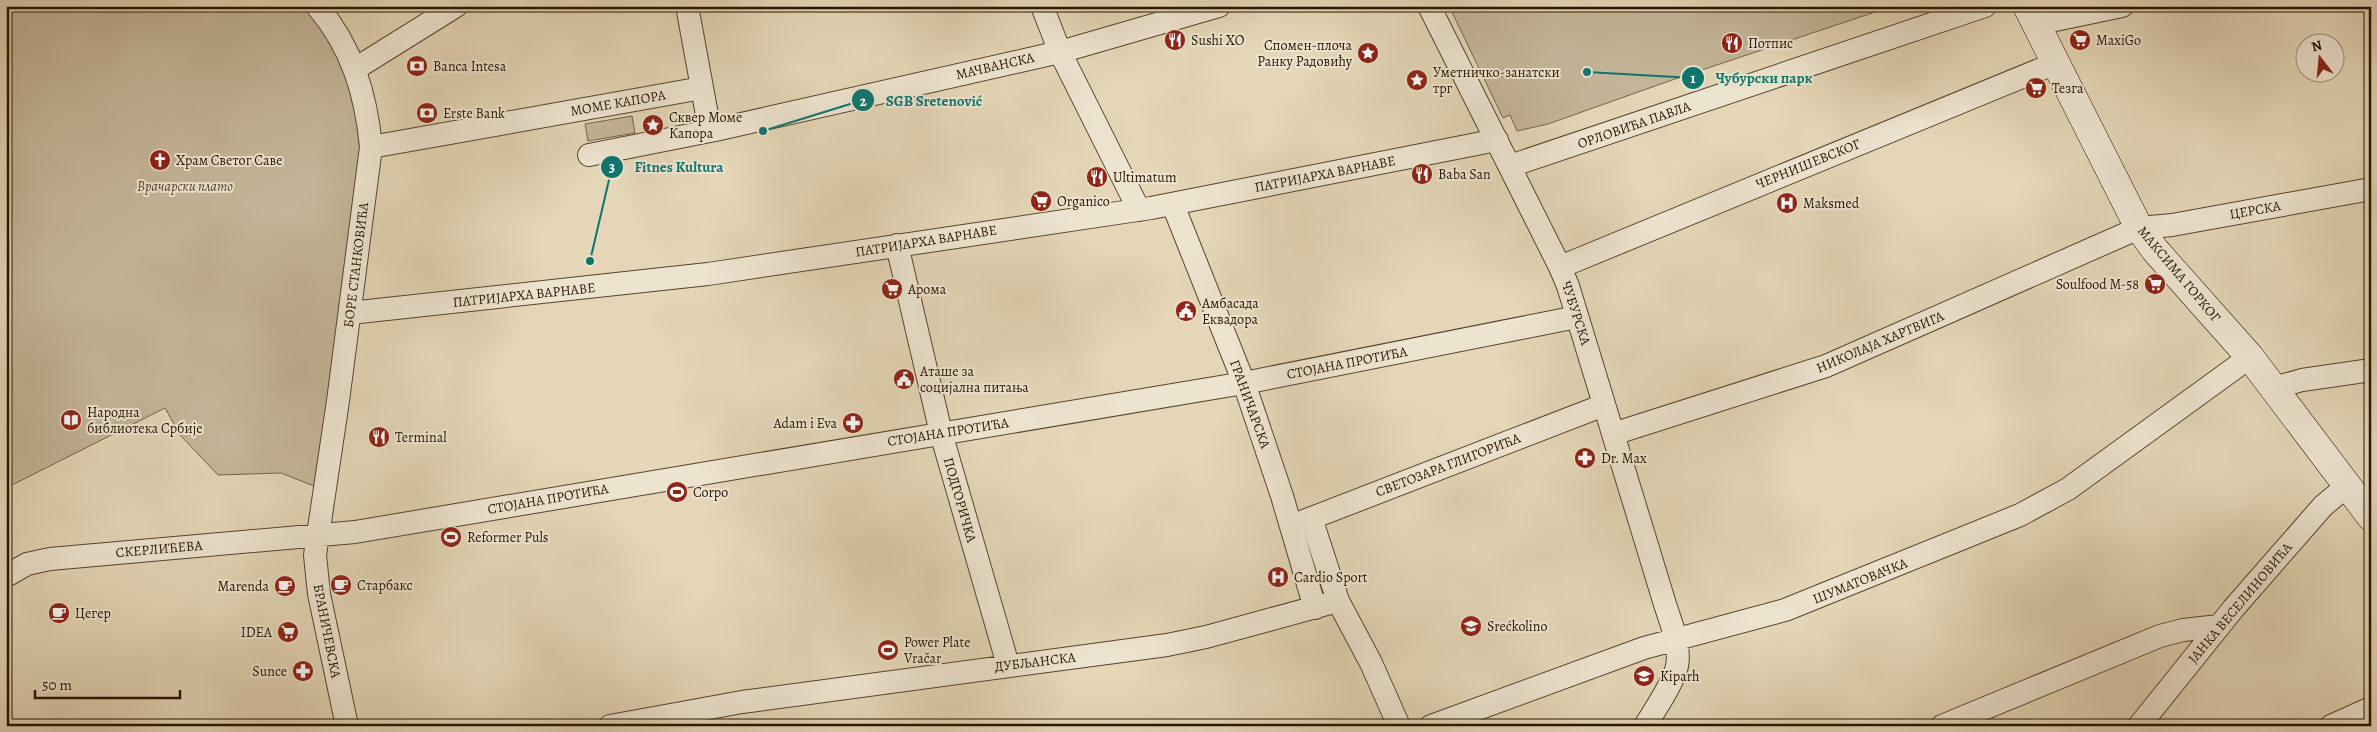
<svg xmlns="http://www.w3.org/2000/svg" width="2377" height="732" viewBox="0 0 2377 732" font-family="Alegreya,serif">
	<rect width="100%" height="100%" fill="#e4d6b7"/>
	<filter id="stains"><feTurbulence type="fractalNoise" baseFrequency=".004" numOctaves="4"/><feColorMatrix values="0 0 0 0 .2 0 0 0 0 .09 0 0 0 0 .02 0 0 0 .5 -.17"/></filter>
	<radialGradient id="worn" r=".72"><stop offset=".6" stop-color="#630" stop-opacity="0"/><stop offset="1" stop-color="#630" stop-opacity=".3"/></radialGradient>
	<!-- green -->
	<path fill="#c4b598" stroke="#76644c" d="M6,6H317L368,119L324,490L281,473L218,475L180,435L165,408L6,488Z
		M1449,6H1893L1672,80L1548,124L1517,131L1510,115L1503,118Z
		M632,116L635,133L588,141L585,124Z"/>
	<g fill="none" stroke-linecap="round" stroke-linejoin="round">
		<!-- minor casing -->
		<g stroke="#56442e" stroke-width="24">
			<path id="minor" d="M317,6C352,47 366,94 371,147L338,401L315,555L319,594L347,726
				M687,6L710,131
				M1042,6L1060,52L1139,210
				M1429,6L1560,267L1568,286L1664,601C1670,621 1681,645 1677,666C1674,682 1654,711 1645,726
				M2036,24L2122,6
				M355,69L456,6
				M371,147L702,88
				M589,155L715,130L1060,52L1219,6
				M1510,166L1985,6
				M1173,205L1244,383L1282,496L1315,608
				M897,245L941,433L1008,665
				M1560,267L2056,63
				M350,313L708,274L1151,208L1497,140
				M2274,388L2302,380L2371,370
				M1613,434L1826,366L2139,228L2172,225L2371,189
				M1311,518L1338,601L1371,663L1399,726
				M1291,526L1604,405
				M6,576L27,564L50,559L355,532L1244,383L1577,317
				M610,726L742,702L1167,645L1206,637L1338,601
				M1431,726L1644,648L1785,610L2020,515L2068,489L2250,357
				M1942,726L2160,636L2183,630L2219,626
				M2139,726L2233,609L2323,506L2347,486
				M2331,726L2371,708"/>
		</g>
		<!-- secondary casing -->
		<g stroke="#271400" stroke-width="29">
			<path id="secondary" d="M2027,6L2139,228L2155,250L2250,357L2371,517"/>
		</g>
		<!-- minor -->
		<use href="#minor" stroke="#ede4d0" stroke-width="22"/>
		<!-- secondary -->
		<use href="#secondary" stroke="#ede4d0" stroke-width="28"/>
	</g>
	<!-- icons -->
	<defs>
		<g id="restaurant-disc" transform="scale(1.125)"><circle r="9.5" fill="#8f2418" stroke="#ede4d0"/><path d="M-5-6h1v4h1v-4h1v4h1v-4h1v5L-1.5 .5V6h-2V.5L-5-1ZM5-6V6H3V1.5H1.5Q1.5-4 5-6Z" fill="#fff"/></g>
		<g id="supermarket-disc" transform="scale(1.125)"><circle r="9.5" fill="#8f2418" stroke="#ede4d0"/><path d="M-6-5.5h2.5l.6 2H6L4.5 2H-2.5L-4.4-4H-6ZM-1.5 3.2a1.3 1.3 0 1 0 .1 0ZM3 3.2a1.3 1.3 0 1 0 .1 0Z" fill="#fff"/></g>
		<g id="sight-disc" transform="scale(1.125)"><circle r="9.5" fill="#8f2418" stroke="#ede4d0"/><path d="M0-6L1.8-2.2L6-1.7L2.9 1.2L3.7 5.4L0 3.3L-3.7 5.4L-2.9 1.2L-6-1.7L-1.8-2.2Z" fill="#fff"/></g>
		<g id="bank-disc" transform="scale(1.125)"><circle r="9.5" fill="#8f2418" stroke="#ede4d0"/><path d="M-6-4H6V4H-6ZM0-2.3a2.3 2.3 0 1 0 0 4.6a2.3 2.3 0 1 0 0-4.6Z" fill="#fff"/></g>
		<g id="church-disc" transform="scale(1.125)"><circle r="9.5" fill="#8f2418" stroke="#ede4d0"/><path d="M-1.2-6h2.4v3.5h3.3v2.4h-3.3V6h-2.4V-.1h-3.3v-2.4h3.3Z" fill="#fff"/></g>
		<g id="hospital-disc" transform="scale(1.125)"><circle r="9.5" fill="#8f2418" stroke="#ede4d0"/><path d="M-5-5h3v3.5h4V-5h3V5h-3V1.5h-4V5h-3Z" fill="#fff"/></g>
		<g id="civic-disc" transform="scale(1.125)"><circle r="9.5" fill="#8f2418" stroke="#ede4d0"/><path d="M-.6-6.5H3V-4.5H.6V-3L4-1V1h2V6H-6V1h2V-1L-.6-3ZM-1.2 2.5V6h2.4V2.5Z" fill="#fff"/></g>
		<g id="library-disc" transform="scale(1.125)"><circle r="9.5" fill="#8f2418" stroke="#ede4d0"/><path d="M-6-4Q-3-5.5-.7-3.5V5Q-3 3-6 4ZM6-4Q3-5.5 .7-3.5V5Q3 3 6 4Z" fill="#fff"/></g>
		<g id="pharmacy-disc" transform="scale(1.125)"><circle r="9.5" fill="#8f2418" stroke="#ede4d0"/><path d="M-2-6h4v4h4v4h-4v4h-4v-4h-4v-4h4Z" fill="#fff"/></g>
		<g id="stadium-disc" transform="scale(1.125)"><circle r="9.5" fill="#8f2418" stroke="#ede4d0"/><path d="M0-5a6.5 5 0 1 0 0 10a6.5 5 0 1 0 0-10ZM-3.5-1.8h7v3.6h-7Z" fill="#fff"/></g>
		<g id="cafe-disc" transform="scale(1.125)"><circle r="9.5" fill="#8f2418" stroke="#ede4d0"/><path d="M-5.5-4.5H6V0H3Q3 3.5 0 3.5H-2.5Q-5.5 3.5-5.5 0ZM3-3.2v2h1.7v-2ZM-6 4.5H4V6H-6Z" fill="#fff"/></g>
		<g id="school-disc" transform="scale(1.125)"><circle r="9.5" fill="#8f2418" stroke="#ede4d0"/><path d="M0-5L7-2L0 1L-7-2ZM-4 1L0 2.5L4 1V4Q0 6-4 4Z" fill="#fff"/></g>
	</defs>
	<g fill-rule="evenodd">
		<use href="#restaurant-disc" x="1175" y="40"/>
		<use href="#supermarket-disc" x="2080" y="40"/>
		<use href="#restaurant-disc" x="1732" y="43"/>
		<use href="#sight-disc" x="1368" y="53"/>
		<use href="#bank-disc" x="417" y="66"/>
		<use href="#sight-disc" x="1417" y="80"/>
		<use href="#supermarket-disc" x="2036" y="88"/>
		<use href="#bank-disc" x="427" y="113"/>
		<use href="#sight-disc" x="653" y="125"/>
		<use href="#church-disc" x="160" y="160"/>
		<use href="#restaurant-disc" x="1422" y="174"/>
		<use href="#restaurant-disc" x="1097" y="177"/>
		<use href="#supermarket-disc" x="1041" y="201"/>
		<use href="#hospital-disc" x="1787" y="203"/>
		<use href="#supermarket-disc" x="2155" y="284"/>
		<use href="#supermarket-disc" x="892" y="289"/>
		<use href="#civic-disc" x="1186" y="311"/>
		<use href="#civic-disc" x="904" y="379"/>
		<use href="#library-disc" x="71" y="420"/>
		<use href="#pharmacy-disc" x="853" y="423"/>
		<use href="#restaurant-disc" x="379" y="437"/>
		<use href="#pharmacy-disc" x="1585" y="458"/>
		<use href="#stadium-disc" x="677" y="492"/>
		<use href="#stadium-disc" x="451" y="537"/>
		<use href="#hospital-disc" x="1278" y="577"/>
		<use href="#cafe-disc" x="341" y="585"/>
		<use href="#cafe-disc" x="285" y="586"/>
		<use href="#cafe-disc" x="59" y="613"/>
		<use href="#school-disc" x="1471" y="626"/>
		<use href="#supermarket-disc" x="288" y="632"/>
		<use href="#stadium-disc" x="888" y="650"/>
		<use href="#pharmacy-disc" x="303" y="671"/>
		<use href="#school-disc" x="1644" y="676"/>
	</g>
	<g text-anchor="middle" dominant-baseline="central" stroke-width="4" stroke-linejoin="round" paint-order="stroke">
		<!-- poi labels -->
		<g font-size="14" fill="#271400" stroke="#ede4d0" text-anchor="start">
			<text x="1191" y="40">Sushi XO</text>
			<text x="2096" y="40">MaxiGo</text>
			<text x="1748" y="43">Потпис</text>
			<text x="1352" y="45" text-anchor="end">Спомен-плоча<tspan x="1352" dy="16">Ранку Радовићу</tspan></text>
			<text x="433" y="66">Banca Intesa</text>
			<text x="1433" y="72">Уметничко-занатски<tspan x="1433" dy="16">трг</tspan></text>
			<text x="2052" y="88">Тезга</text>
			<text x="443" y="113">Erste Bank</text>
			<text x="669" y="117">Сквер Моме<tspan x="669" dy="16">Капора</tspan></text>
			<text x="176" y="160">Храм Светог Саве</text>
			<text x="1438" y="174">Baba San</text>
			<text x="1113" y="177">Ultimatum</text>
			<text x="1057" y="201">Organico</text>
			<text x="1803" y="203">Maksmed</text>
			<text x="2139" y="284" text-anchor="end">Soulfood M-58</text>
			<text x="908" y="289">Арома</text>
			<text x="1202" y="303">Амбасада<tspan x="1202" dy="16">Еквадора</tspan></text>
			<text x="920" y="371">Аташе за<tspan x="920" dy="16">социјална питања</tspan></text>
			<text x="87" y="412">Народна<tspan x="87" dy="16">библиотека Србије</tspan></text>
			<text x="837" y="423" text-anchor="end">Adam i Eva</text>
			<text x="395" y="437">Terminal</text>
			<text x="1601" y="458">Dr. Max</text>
			<text x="693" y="492">Corpo</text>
			<text x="467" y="537">Reformer Puls</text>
			<text x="1294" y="577">Cardio Sport</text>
			<text x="357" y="585">Старбакс</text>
			<text x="269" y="586" text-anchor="end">Marenda</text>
			<text x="75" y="613">Цегер</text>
			<text x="1487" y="626">Srećkolino</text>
			<text x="272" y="632" text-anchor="end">IDEA</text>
			<text x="904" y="642">Power Plate<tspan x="904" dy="16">Vračar</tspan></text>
			<text x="287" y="671" text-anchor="end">Sunce</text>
			<text x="1660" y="676">Kiparh</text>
		</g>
		<!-- street labels -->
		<g font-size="14" fill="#271400" stroke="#ede4d0">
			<text transform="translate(995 66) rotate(-13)">МАЧВАНСКА</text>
			<text transform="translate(618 103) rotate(-10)">МОМЕ КАПОРА</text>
			<text transform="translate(1634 125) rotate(-19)">ОРЛОВИЋА ПАВЛА</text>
			<text transform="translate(1808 164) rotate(-22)">ЧЕРНИШЕВСКОГ</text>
			<text transform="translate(1325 174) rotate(-11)">ПАТРИЈАРХА ВАРНАВЕ</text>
			<text transform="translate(2255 210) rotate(-10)">ЦЕРСКА</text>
			<text transform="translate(926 241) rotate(-9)">ПАТРИЈАРХА ВАРНАВЕ</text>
			<text transform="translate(356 265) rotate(-83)">БОРЕ СТАНКОВИЋА</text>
			<text transform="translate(2179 274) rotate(50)">МАКСИМА ГОРКОГ</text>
			<text transform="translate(524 295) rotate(-6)">ПАТРИЈАРХА ВАРНАВЕ</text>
			<text transform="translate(1576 313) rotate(72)">ЧУБУРСКА</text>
			<text transform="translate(1880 342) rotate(-23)">НИКОЛАЈА ХАРТВИГА</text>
			<text transform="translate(1347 363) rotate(-11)">СТОЈАНА ПРОТИЋА</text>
			<text transform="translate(1250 404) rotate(70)">ГРАНИЧАРСКА</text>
			<text transform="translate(948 432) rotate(-9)">СТОЈАНА ПРОТИЋА</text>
			<text transform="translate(1448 465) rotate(-21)">СВЕТОЗАРА ГЛИГОРИЋА</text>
			<text transform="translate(548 499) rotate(-10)">СТОЈАНА ПРОТИЋА</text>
			<text transform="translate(960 500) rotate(74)">ПОДГОРИЧКА</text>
			<text transform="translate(159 549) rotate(-5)">СКЕРЛИЋЕВА</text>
			<text transform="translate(1860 581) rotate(-22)">ШУМАТОВАЧКА</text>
			<text transform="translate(2240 603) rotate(-50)">ЈАНКА ВЕСЕЛИНОВИЋА</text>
			<text transform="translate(327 631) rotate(79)">БРАНИЧЕВСКА</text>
			<text transform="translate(1035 662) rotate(-7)">ДУБЉАНСКА</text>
		</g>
		<!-- park labels -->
		<g font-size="14" font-style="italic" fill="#56442e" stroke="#ede4d0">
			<text x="185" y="186">Врачарски плато</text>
		</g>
	</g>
	<!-- callouts -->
	<path fill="none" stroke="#0f766e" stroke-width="2" d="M1587 72L1693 78M763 131L863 100M590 261L612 167"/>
	<g fill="#0f766e" stroke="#ede4d0" stroke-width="2">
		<circle cx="1587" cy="72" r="5"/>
		<circle cx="763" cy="131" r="5"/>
		<circle cx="590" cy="261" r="5"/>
		<circle cx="1693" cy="78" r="12"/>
		<circle cx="863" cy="100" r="12"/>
		<circle cx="612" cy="167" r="12"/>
	</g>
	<g font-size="15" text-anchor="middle" font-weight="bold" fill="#fff">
		<text x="1693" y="83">1</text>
		<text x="863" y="106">2</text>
		<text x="612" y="172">3</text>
	</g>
	<g font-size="15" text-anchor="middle" font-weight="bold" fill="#0f766e" stroke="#ede4d0" stroke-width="4" stroke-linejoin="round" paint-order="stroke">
		<text x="1764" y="83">Чубурски парк</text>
		<text x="934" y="106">SGB Sretenović</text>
		<text x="679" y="172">Fitnes Kultura</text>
	</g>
	<!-- margin -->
	<rect width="2377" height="732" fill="none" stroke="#e4d6b7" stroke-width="25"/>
	<rect x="8" y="8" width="2362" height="717" fill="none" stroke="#271400" stroke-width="2.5"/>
	<rect x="12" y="12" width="2352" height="707" fill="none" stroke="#271400"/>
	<!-- north arrow -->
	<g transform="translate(2320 58) rotate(344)"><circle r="24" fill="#ede4d0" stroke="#9e917d"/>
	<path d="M0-4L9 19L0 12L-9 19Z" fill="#8f2418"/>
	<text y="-8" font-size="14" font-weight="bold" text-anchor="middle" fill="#271400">N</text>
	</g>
	<!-- scale -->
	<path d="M35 690v8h145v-8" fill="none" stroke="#271400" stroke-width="2.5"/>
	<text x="42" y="690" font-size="15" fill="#271400" stroke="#ede4d0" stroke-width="4" paint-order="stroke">50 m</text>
	<rect width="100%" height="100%" filter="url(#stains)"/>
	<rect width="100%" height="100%" fill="url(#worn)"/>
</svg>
